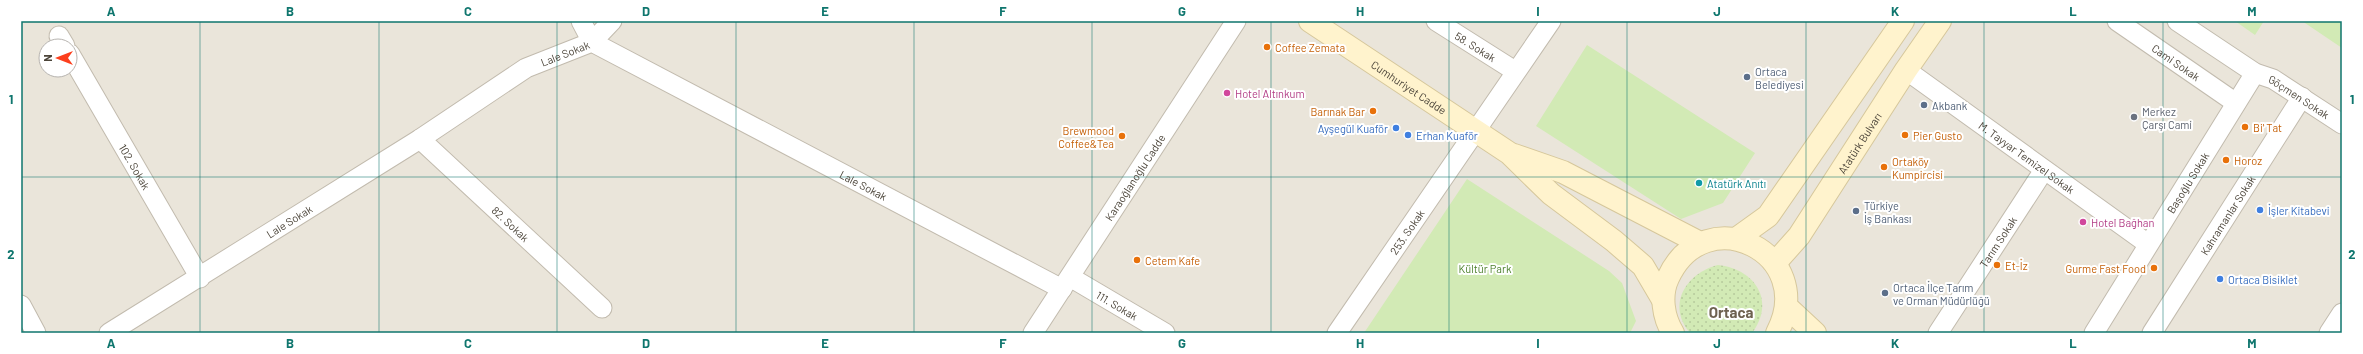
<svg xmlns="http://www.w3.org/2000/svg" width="2363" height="354" viewBox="0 0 2363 354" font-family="Barlow,sans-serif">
	<defs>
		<pattern id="grass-dots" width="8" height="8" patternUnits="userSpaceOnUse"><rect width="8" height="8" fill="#d2eab5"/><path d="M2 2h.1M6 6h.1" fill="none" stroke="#b6ca9c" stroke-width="1.8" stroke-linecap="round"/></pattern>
	</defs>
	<rect width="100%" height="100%" fill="#f6f3ec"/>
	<!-- residential -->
	<path fill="#eae5da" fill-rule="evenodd" d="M21,21H2342V333H21ZM46,46H70V70H46Z"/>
	<!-- grass -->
	<path fill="url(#grass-dots)" d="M1718,265C1755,269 1776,301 1752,333H1690C1666,305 1686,273 1718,265Z"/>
	<!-- park -->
	<path fill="#d2eab5" d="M2235,21H2264L2255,35Z
		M2302,21H2342V48Z
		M1587,45L1755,153L1723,203L1681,219L1536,126Z
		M1467,179L1609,271L1622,283L1636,321L1630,333H1364Z"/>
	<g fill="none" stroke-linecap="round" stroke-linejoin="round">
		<!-- street casing -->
		<g stroke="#c2bbae" stroke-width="21">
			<g id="street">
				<path d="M581,21L592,42L612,21"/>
				<path id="s1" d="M1436,21L1515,71"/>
				<path id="s2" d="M2117,21L2236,103"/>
				<path id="s3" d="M2177,21L2255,73L2273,79L2342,124"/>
				<path d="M59,36L65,46"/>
				<path id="s4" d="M70,54L200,278"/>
				<path id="s5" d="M1906,70L2148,244"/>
				<path id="s6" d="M420,139L602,308"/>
				<path id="s7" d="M1070,277L1165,333"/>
				<path d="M21,305L36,333"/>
				<path id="s8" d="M109,333L420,139L526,68L592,42L1062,289"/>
				<path id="s9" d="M1033,333L1236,21"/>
				<path id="s10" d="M1337,333L1551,21"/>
				<path id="s11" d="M1938,333L2044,170"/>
				<path id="s12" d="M2094,333L2255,73"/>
				<path id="s13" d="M2152,333L2302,97"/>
				<path d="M2329,333L2342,313"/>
			</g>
		</g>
		<!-- secondary casing -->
		<g stroke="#d6c79b" stroke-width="24">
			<g id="secondary">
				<path id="s14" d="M1310,21L1509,153L1551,194L1614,241L1643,266L1663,300"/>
				<path d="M1514,155L1563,172L1700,243"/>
				<path d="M1736,239L1768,216L1903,21"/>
				<path id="s15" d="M1775,263L1799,236L1906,70L1940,21"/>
				<path d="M1787,307L1815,333"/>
				<path d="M1673,333C1663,317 1660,295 1668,278C1705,197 1819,253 1777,333"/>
			</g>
		</g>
		<!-- street -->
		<use href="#street" stroke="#fff" stroke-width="19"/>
		<!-- secondary -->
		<use href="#secondary" stroke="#fff3cd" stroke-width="22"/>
	</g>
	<!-- grid -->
	<path fill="none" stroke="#0f766e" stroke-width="1" stroke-opacity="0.55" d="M200,21V333M379,21V333M557,21V333M736,21V333M914,21V333M1092,21V333M1271,21V333M1449,21V333M1627,21V333M1806,21V333M1984,21V333M2163,21V333M21,177H2342"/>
	<!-- markers -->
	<g fill="#e8710a" stroke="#fff" stroke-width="1.5">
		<circle cx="1267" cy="47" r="4"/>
		<circle cx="1373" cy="111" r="4"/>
		<circle cx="2245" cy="127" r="4"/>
		<circle cx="1905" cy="135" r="4"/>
		<circle cx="1122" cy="136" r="4"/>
		<circle cx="2226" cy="160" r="4"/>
		<circle cx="1884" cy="167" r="4"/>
		<circle cx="1137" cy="260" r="4"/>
		<circle cx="1997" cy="265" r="4"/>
		<circle cx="2154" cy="268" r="4"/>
	</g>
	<g fill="#5c6f8a" stroke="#fff" stroke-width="1.5">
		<circle cx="1747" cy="77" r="4"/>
		<circle cx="1924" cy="105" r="4"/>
		<circle cx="1856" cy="211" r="4"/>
		<circle cx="1885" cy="293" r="4"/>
	</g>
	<g fill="#d1479c" stroke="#fff" stroke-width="1.5">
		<circle cx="1227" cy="93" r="4"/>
		<circle cx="2083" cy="222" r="4"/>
	</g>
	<circle fill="#6b7280" stroke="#fff" stroke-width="1.5" cx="2134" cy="117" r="4"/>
	<g fill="#3f7fe0" stroke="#fff" stroke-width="1.5">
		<circle cx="1396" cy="128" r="4"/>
		<circle cx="1408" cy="135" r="4"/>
		<circle cx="2260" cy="210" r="4"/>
		<circle cx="2220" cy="279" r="4"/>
	</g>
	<circle fill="#0f9aa8" stroke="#fff" stroke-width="1.5" cx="1699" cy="183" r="4"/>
	<g text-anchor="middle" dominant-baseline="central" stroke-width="4" stroke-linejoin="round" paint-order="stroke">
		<!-- street labels -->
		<g font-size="11" fill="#4b4439" stroke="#fff">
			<text stroke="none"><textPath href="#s1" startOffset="47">58. Sokak</textPath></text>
			<text stroke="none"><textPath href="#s8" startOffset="536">Lale Sokak</textPath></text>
			<text stroke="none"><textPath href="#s2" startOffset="72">Cami Sokak</textPath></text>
			<text stroke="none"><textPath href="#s14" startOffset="119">Cumhuriyet Cadde</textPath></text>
			<text stroke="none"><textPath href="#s3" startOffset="144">Göçmen Sokak</textPath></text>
			<text stroke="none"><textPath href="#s15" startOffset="147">Atatürk Bulvarı</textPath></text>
			<text stroke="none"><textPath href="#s5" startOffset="149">M. Tayyar Temizel Sokak</textPath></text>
			<text stroke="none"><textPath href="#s4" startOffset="130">102. Sokak</textPath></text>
			<text stroke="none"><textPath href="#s9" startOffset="186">Karaoğlanoğlu Cadde</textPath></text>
			<text stroke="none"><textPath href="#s12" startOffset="177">Başoğlu Sokak</textPath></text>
			<text stroke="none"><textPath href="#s8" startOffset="872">Lale Sokak</textPath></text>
			<text stroke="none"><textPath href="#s13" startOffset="140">Kahramanlar Sokak</textPath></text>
			<text stroke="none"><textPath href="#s8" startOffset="212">Lale Sokak</textPath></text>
			<text stroke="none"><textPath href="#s6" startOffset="124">82. Sokak</textPath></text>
			<text stroke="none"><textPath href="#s10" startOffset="123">253. Sokak</textPath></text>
			<text stroke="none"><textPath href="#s11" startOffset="109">Tarım Sokak</textPath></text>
			<text stroke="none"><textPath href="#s7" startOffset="55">111. Sokak</textPath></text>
		</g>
		<!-- food labels -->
		<g font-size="11" fill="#c56008" stroke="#fff" text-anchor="start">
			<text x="1275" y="47">Coffee Zemata</text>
			<text x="1365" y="111" text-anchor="end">Barınak Bar</text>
			<text x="2253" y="127">Bi' Tat</text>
			<text x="1114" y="130" text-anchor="end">Brewmood<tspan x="1114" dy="13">Coffee&amp;Tea</tspan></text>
			<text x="1913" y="135">Pier Gusto</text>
			<text x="2234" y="160">Horoz</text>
			<text x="1892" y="161">Ortaköy<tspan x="1892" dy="13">Kumpircisi</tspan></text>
			<text x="1145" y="260">Cetem Kafe</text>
			<text x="2005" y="265">Et-İz</text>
			<text x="2146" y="268" text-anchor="end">Gurme Fast Food</text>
		</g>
		<!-- service labels -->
		<g font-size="11" fill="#4e5e75" stroke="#fff" text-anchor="start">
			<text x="1755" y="71">Ortaca<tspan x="1755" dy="13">Belediyesi</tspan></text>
			<text x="1932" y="105">Akbank</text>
			<text x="1864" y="205">Türkiye<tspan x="1864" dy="13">İş Bankası</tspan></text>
			<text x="1893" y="287">Ortaca İlçe Tarım<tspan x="1893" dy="13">ve Orman Müdürlüğü</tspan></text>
		</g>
		<!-- hotel labels -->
		<g font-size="11" fill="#b23c85" stroke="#fff" text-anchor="start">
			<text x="1235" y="93">Hotel Altınkum</text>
			<text x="2091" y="222">Hotel Bağhan</text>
		</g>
		<!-- worship labels -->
		<g font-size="11" fill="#5b616d" stroke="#fff" text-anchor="start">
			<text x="2142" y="111">Merkez<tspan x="2142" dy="13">Çarşı Cami</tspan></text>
		</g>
		<!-- shop labels -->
		<g font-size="11" fill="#366cbe" stroke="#fff" text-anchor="start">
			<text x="1388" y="128" text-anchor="end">Ayşegül Kuaför</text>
			<text x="1416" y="135">Erhan Kuaför</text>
			<text x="2268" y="210">İşler Kitabevi</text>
			<text x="2228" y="279">Ortaca Bisiklet</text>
		</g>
		<!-- culture labels -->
		<g font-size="11" fill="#0d838f" stroke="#fff" text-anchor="start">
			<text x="1707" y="183">Atatürk Anıtı</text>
		</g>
		<!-- park labels -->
		<g font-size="11" fill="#4a7f2a" stroke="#fff">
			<text x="1485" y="268">Kültür Park</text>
		</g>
		<!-- district labels -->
		<g font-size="15" font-weight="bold" fill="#6e6250" stroke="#fff">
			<text x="1731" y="312">Ortaca</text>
		</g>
	</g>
	<!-- border -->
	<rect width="2363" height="354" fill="none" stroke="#ffffff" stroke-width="44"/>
	<!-- north arrow -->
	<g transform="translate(58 58) rotate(270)"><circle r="19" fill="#ffffff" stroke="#b7b4b0"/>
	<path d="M0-3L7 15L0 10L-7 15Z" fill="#fc3f1d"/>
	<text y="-6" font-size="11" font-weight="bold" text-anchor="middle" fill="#4b4439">N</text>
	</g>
	<rect x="22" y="22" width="2319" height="310" fill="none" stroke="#0f766e" stroke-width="1.5"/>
	<g font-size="13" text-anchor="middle" font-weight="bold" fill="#0f766e">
		<text x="111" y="16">A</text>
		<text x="290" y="16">B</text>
		<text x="468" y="16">C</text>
		<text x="646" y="16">D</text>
		<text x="825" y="16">E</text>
		<text x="1003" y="16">F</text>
		<text x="1182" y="16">G</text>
		<text x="1360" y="16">H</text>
		<text x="1538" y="16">I</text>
		<text x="1717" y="16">J</text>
		<text x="1895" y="16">K</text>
		<text x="2073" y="16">L</text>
		<text x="2252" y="16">M</text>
		<text x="11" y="104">1</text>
		<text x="2352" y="104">1</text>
		<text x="11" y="259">2</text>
		<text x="2352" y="259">2</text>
		<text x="111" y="348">A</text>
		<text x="290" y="348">B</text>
		<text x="468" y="348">C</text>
		<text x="646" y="348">D</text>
		<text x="825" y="348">E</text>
		<text x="1003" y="348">F</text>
		<text x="1182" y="348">G</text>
		<text x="1360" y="348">H</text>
		<text x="1538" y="348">I</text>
		<text x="1717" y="348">J</text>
		<text x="1895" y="348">K</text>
		<text x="2073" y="348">L</text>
		<text x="2252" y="348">M</text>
	</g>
</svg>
